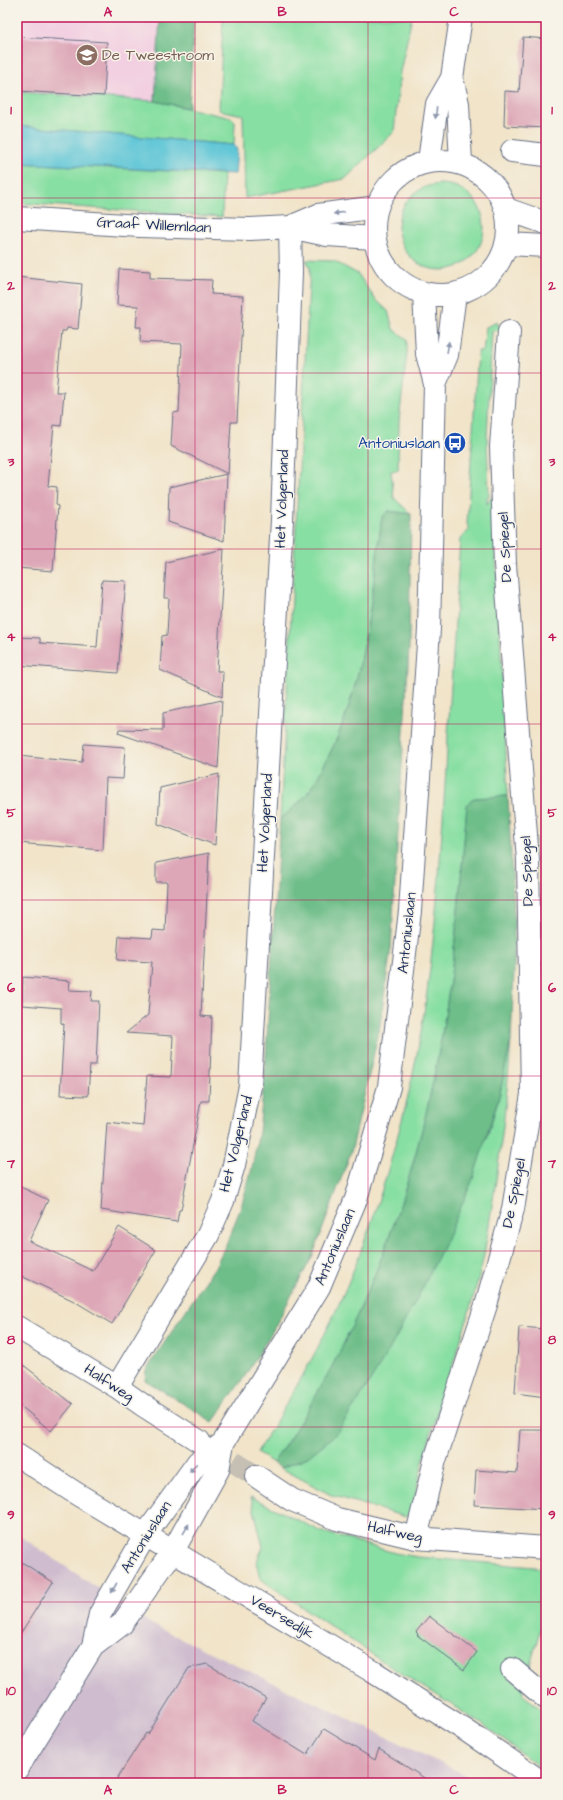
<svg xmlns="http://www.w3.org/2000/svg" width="563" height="1800" viewBox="0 0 563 1800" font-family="'Architects Daughter',sans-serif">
	<rect width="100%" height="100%" fill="#f7f3e8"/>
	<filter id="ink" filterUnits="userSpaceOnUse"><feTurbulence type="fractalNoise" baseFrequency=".025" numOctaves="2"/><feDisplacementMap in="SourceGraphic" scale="8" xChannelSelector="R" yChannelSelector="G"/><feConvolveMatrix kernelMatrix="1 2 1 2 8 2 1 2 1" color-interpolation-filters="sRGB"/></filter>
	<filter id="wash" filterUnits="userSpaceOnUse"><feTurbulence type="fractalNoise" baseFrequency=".012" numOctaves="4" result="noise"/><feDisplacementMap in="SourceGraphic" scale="16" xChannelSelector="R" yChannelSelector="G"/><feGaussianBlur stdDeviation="0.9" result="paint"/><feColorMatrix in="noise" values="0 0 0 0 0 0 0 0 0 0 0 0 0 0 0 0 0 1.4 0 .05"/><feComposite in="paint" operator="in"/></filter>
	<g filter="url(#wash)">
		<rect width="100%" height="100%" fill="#f1e4c9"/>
		<!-- built -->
		<path fill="#f2cfe1" d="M17,17H160L155,101L17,92Z"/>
		<!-- industrial -->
		<path fill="#cfbdcf" d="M17,1534L151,1624L482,1783H17Z"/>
		<!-- green -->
		<path fill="#88dfa3" stroke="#528780" d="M223,17H412L400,72L394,132L345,179L245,198L243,115L219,110Z
			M17,92L155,101L232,118L235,122L234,145L17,126Z
			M17,163L224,174L222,217L17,203Z
			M398 227a43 43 0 1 1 86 0a43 43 0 1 1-86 0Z
			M306,260L334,261L358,274L375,299L388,311L393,329L407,339V353L399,421L398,470L391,471L394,498L411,514L389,511L382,517C371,600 365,690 324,765C319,775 314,785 307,794C299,803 290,811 280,819L310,268Z
			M497,322L501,330L492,331L487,438L489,496L487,497V504L493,495L508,796L475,798L467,805C460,894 453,984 435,1072C408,1209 354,1348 273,1463L257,1452C278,1419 298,1385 317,1349C353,1281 379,1206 399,1131C429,1024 437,912 444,801C449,714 455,627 460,539L470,529L467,524L478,351H483L486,327Z
			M511,1040C507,1096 501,1151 492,1206C488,1230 485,1256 478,1280C458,1358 426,1433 412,1512L406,1517L331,1495L281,1468L308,1457L488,1134L500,1093Z
			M251,1497L320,1531L395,1553L418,1557L546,1568V1609L522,1694L546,1713V1772L482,1724L388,1665L262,1580L256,1563L263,1547Z"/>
		<!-- forest -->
		<path fill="#6ebe89" stroke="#447674" d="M160,17H194L189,108L155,101Z
			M388,511L411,514L409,648L391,948L379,1031L352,1149L313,1255L272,1332L247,1373L213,1422L145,1380L146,1370L215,1267L228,1240L241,1207L251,1172L259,1132L265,1072L280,819C290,811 299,803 307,794C314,785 319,775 324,765C365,690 371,600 382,517Z
			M508,796L514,915V971L511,1040L500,1093L473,1179L447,1239L419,1295L388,1352L356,1404L336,1434L308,1457L281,1468L273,1463C354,1348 408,1209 435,1072C453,984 460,894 467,804L475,798Z"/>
		<!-- water -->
		<path fill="#5bc5d6" stroke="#3b7a9a" d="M17,126L234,145L237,150L235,174L17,163Z"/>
		<g id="blocks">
			<!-- building -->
			<path fill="#dda7b8" d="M17,37L107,42L104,96L17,91Z
				M523,37L546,39V128L504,126L505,91L519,92Z
				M119,269L150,271V278L212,280L211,294L243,296L237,422H231L228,474L171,446L173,413L179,412L182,344L140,342L141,327H136L138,306L117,305Z
				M17,277L82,284L78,329L67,328L66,331H62L56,392H64L61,426L54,425L48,486L57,487L56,505L58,506L53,571L17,568V352L19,328H17Z
				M227,474L224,541L168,522L169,487Z
				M224,549L217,671H223L222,697L160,670L162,636L167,635L169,598H164L166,562Z
				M102,580L126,581L118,673L17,665V637L40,638V643L97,647Z
				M222,700L218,768L118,733L119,729L163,730V713Z
				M84,744L125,747L123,779L106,778L103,850L17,843V756L82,762Z
				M219,774L215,845L158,824L160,788Z
				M209,853L201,1016L212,1017L209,1101H201L181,1210H179L177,1222L101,1210L107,1122L143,1126L147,1076L171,1077L173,1036L126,1033L148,1015L152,962L117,960L119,936L152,938L153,930L165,931L167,882H156V863Z
				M23,977L70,981L69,990L92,991L91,1001H99L96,1065H90L88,1096L60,1095L64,1024L61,1023V1008L22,1005Z
				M17,1185L48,1200L29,1241L57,1254L93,1271L119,1227L156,1250L112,1324L74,1301L17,1274Z
				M519,1327L546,1329V1397L515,1393Z
				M17,1360L73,1404L51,1431L17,1403Z
				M520,1430H546V1509L474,1505L476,1470L517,1473Z
				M17,1559L53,1582L17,1639Z
				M429,1616L477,1652L464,1670L417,1635L418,1634L416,1632Z
				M207,1664L266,1698L252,1721L307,1755L324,1729L375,1760L379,1749L432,1783H114L146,1733L148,1734L189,1668Z"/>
		</g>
	</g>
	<g filter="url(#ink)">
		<use href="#blocks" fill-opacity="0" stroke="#666e83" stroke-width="1"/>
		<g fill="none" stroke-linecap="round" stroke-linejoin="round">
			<!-- minor-tunnel -->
			<path stroke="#c6c0b4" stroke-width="22" stroke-dasharray="22 11" stroke-linecap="butt" d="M205,1444L256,1476"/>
			<!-- minor casing -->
			<g stroke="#666e83" stroke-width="24">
				<path id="minor" d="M512,151L546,155
					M506,209L546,223
					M17,218L140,226L250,229L290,227L327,235L374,238
					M290,227L318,215L377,207
					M507,244L546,246
					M17,1327L117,1387L144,1406L199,1441
					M117,1387L208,1235L223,1201L234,1165L250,1086L282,520L291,272L290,227
					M17,1455L77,1494L372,1671L467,1731L543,1783
					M256,1476L292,1500L337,1519L416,1538L546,1548
					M416,1538L435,1460L486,1305L513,1209L532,1094L528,860L505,564L501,447L509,332
					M512,1669L546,1698"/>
			</g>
			<!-- major casing -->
			<g stroke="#666e83" stroke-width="24">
				<path id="major" d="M452,78L458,104L461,163
					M374 228a67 67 0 1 1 134 0a67 67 0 1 1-134 0Z
					M429,161L437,104L452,78L461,17
					M435,384L447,355L455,294
					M93,1646L100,1614L146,1534L198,1462L223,1443
					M17,1769L93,1646L122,1624L173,1551L218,1470L223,1443L319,1287L356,1199L389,1087L410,911L429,629L435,384L427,354L424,293"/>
			</g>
			<!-- minor -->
			<use href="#minor" stroke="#fff" stroke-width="22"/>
			<!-- major -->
			<use href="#major" stroke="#fff" stroke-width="22"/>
		</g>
		<!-- one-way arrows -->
		<defs><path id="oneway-solid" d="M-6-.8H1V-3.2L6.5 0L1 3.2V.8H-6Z"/></defs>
		<g fill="#8d97ae">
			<use href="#oneway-solid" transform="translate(436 113) rotate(97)"/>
			<use href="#oneway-solid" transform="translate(339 213) rotate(172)"/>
			<use href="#oneway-solid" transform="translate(448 347) rotate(-81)"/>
			<use href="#oneway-solid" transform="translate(193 1468) rotate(128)"/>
			<use href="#oneway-solid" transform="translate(186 1529) rotate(-60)"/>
			<use href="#oneway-solid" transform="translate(114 1588) rotate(119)"/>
		</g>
	</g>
	<!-- grid -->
	<path fill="none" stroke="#c2185b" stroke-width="1" stroke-opacity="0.55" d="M195,17V1783M368,17V1783M17,198H546M17,373H546M17,549H546M17,724H546M17,900H546M17,1076H546M17,1251H546M17,1427H546M17,1602H546"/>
	<!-- icons -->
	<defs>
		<g id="school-disc" transform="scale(1.15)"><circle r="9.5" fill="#8d6e63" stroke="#f7f3e8"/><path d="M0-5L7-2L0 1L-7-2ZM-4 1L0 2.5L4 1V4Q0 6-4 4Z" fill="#fff"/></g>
		<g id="bus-disc" transform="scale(1.15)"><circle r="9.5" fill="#1a4fb4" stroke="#f7f3e8"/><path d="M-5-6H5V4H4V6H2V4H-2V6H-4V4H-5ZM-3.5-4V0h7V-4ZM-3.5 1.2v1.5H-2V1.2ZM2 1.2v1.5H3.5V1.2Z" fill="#fff"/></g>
	</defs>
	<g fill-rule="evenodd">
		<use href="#school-disc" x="87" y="55"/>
		<use href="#bus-disc" x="455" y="443"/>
	</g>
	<g text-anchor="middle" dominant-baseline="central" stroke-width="3" stroke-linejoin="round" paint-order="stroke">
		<!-- education labels -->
		<g font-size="15" fill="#785e54" stroke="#f7f3e8" text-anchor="start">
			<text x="102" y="55">De Tweestroom</text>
		</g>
		<!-- street labels -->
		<g font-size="15" fill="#1b2f5e" stroke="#f7f3e8">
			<text transform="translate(154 225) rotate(3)">Graaf Willemlaan</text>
			<text transform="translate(282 499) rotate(-88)">Het Volgerland</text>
			<text transform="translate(505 547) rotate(-93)">De Spiegel</text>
			<text transform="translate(265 823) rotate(-87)">Het Volgerland</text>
			<text transform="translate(527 871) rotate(-92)">De Spiegel</text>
			<text transform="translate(407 933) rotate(-84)">Antoniuslaan</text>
			<text transform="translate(236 1144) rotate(-76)">Het Volgerland</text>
			<text transform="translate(514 1193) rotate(-79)">De Spiegel</text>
			<text transform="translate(335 1247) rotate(-67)">Antoniuslaan</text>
			<text transform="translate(109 1383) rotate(33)">Halfweg</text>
			<text transform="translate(395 1532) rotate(12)">Halfweg</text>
			<text transform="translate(146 1537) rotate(-58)">Antoniuslaan</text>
			<text transform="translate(282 1617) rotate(31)">Veersedijk</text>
		</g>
		<!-- transit labels -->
		<g font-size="15" fill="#164399" stroke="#f7f3e8" text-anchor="end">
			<text x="440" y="443">Antoniuslaan</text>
		</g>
	</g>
	<!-- margin -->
	<rect width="563" height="1800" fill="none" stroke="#f7f3e8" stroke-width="44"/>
	<rect x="22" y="22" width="519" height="1756" fill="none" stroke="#c2185b" stroke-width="1.5"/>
	<g font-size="13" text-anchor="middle" font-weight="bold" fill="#c2185b">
		<text x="108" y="16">A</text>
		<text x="282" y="16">B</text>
		<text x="454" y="16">C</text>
		<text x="11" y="114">1</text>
		<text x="552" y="114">1</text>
		<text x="11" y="290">2</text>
		<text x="552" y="290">2</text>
		<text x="11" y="466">3</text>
		<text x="552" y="466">3</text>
		<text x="11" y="641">4</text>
		<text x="552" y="641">4</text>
		<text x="11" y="817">5</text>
		<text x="552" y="817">5</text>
		<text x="11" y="992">6</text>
		<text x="552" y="992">6</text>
		<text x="11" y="1168">7</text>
		<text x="552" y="1168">7</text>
		<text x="11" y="1344">8</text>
		<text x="552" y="1344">8</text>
		<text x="11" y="1519">9</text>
		<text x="552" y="1519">9</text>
		<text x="11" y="1695">10</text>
		<text x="552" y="1695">10</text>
		<text x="108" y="1794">A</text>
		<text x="282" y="1794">B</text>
		<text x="454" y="1794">C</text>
	</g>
</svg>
